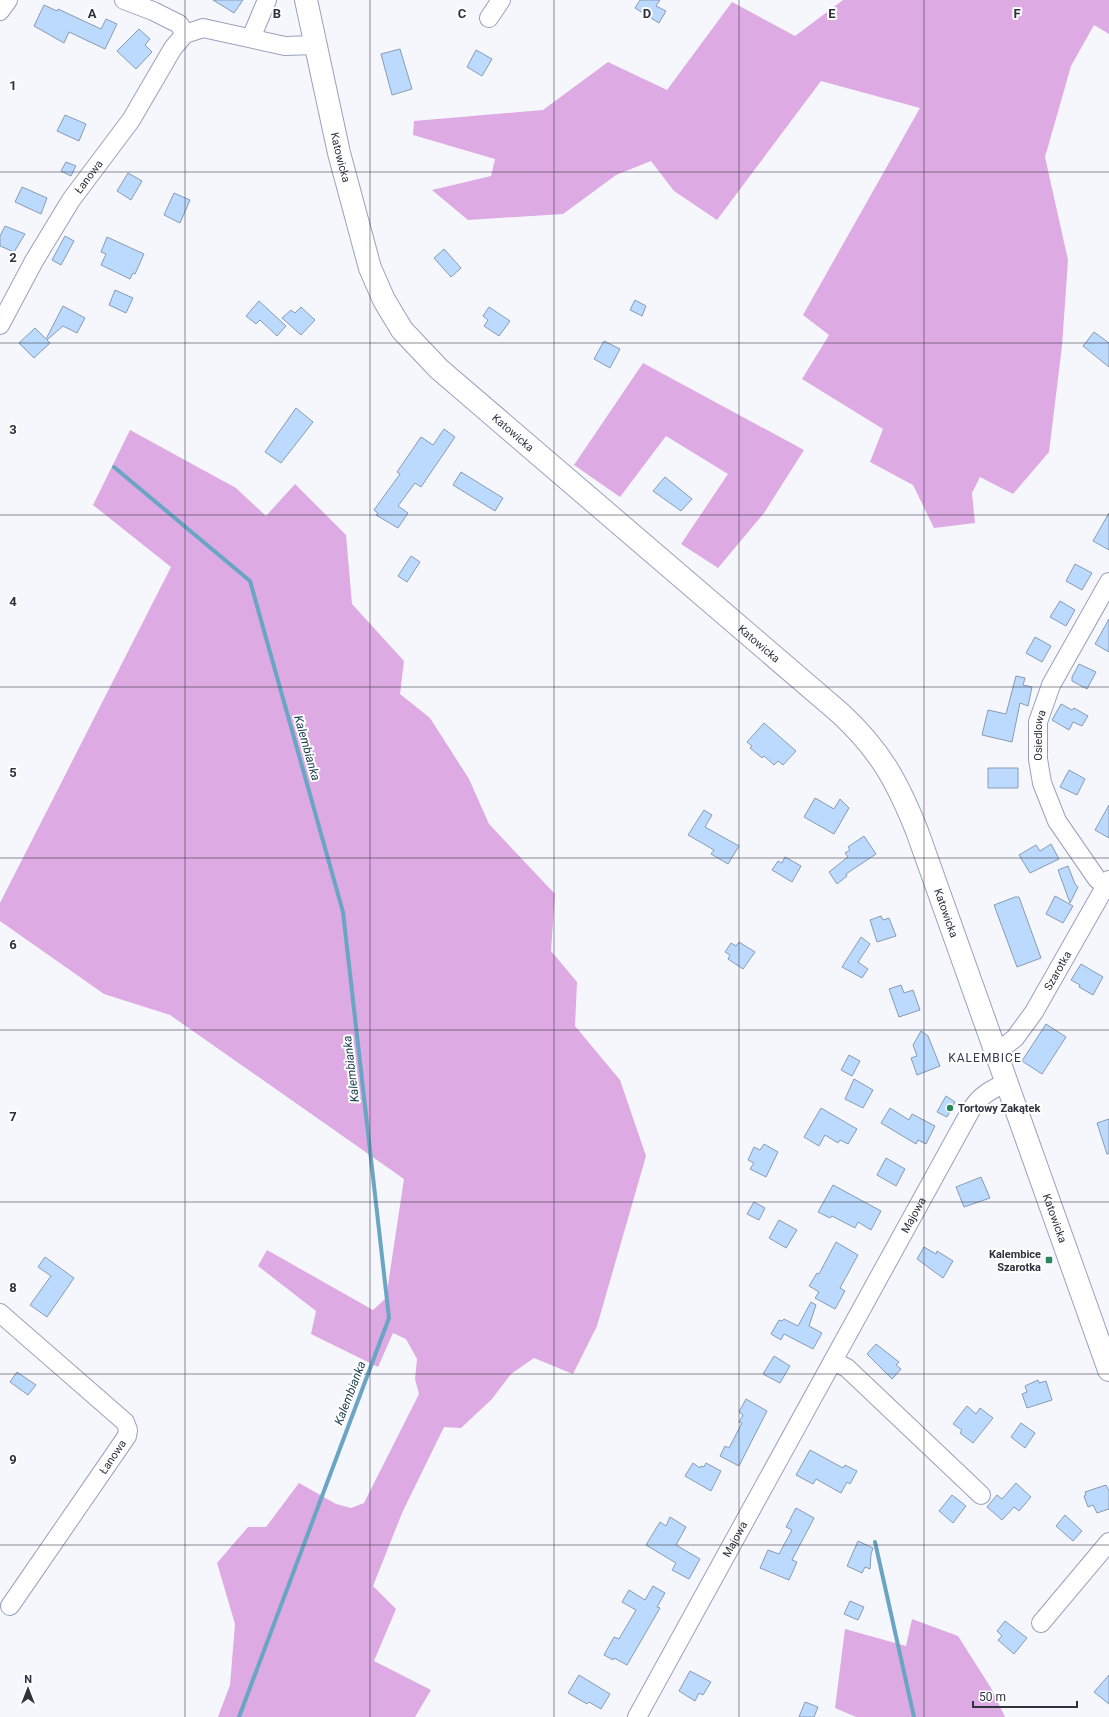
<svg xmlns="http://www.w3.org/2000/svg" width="1109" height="1717" viewBox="0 0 1109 1717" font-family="Roboto,sans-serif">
	<rect width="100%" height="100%" fill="#f6f7fd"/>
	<!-- forest -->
	<path fill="#ddaae4" d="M843,0H1109V34L1094,25L1071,66L1045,157L1068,260L1062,346L1049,452L1013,494L980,477L972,493L975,523L934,528L913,485L870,462L883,429L802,379L829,335L803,315L920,108L821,81L717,220L674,191L651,161L616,175L563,214L468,220L432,190L491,176L495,159L413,135L414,121L543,110L608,62L667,90L732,2L795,36Z
		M643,363L804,450L764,513L718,568L681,544L728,474L666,436L620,497L574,465Z
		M130,430L236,488L266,516L295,484L346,535L352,604L404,661L400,694L430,718L469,779L489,824L555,894L551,951L577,982L575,1026L620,1080L646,1156L597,1326L573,1374L534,1358L511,1374L492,1399L461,1428L444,1427L402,1513L373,1586L396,1609L374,1661L431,1690L415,1717H218L230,1685L235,1624L217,1563L248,1527H266L299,1483L336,1504L351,1508L364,1503L419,1394L415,1379L417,1359L406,1339L393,1333L378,1367L311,1334L316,1311L258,1266L267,1250L373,1310L386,1298L404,1179L170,1015L104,994L0,921V903L171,567L93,505Z
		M912,1619L958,1636L991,1688L1005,1717H856L835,1708L845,1629L906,1646Z"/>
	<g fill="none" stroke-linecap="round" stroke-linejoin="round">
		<!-- stream -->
		<path stroke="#6aa5c4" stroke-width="4" d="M114,467L250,581L343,912L389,1318L239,1717
			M875,1542L914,1717"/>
	</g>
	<!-- building -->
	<path fill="#bcdafd" stroke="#879cb4" d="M213,0H243L234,13Z
		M640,0H660L656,6L666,11L659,23L635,8Z
		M44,5L57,11L58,9L101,29L106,19L117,24L105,49L69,32L64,43L34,26Z
		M139,29L150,39L145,45L152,52L136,69L117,51Z
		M400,49L412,89L392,95L381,54Z
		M476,50L492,59L482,76L467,67Z
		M65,115L86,124L79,141L57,131Z
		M66,162L76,166L71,176L61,171Z
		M128,173L142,181L131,200L117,191Z
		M22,187L47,198L41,214L15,202Z
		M174,193L190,200L180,223L164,215Z
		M5,226L25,234L14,252L0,246V236Z
		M65,236L74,241L61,265L52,260Z
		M107,237L144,254L135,274L133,273L130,279L101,265L106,254L101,252Z
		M444,249L461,268L451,277L434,258Z
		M115,290L133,298L126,313L109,305Z
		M635,300L646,306L642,316L630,310Z
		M259,301L286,326L277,336L260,320L256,324L246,316Z
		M63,306L85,318L77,333L63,326L47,340L50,343L34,358L19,343L35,328L46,339Z
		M301,307L315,320L301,335L282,318L291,310L295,313Z
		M489,307L510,321L499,336L484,326L488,320L483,316Z
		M1094,332L1109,343V367L1083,346Z
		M604,341L620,349L610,368L594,359Z
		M296,408L313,422L281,463L265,452Z
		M444,429L455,437L421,487L415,483L398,506L408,513L398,528L376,515L378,513L374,510L400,474L397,472L421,437L433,445Z
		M461,472L503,498L495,511L453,485Z
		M665,477L692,499L681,511L653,491Z
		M1109,513V550L1093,541Z
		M411,556L420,562L407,582L398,576Z
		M1075,564L1092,573L1082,590L1066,581Z
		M1060,601L1075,610L1066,626L1050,617Z
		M1109,619V652L1095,644Z
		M1035,637L1051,646L1042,662L1026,653Z
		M1079,664L1096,672L1087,689L1072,681V677Z
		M1016,676L1025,678L1023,685L1032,687L1028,706L1020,703L1012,742L982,735L988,710L1006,714Z
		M1061,704L1072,710L1074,708L1088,716L1082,726L1073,722L1069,730L1052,720Z
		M764,723L796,751L783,765L778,761L774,765L764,756L762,758L750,748L752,746L747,742Z
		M988,768H1018V788H988Z
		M1069,770L1085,779L1077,795L1060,787Z
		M815,798L834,809L840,799L849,808L834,834L804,817Z
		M1109,805V838L1095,830Z
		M704,810L712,815L705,827L739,846L728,864L711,854L714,850L688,835Z
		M864,836L876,854L846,874L847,876L837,884L829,872L848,857L845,853L850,850L848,847Z
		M1051,844L1059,859L1030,873L1019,855L1036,845L1040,851Z
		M785,857L801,866L792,882L772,870L778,861L782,863Z
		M1068,866L1075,884L1078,887L1070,903L1058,870Z
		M1055,896L1073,906L1063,923L1046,914Z
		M1015,897H1019L1041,958L1017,967L994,905Z
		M881,916L883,920L889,918L896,936L877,942L870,920Z
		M861,937L870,944L858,962L868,969L862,978L842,967Z
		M739,942L755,952L743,969L728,959L730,955L725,952L731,943L736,946Z
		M1081,964L1103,977L1093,995L1079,987L1080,985L1071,980Z
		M901,985L904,993L913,990L920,1010L899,1017L889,989Z
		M1046,1024L1066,1037L1042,1074L1022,1061Z
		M921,1031L928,1036L940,1066L917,1075L911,1058L917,1056L913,1045Z
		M849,1055L860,1061L852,1076L841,1070Z
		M854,1079L873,1090L863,1108L845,1099Z
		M946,1096L955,1102L947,1117L937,1112Z
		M821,1108L857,1129L848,1144L840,1140L838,1143L825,1135L819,1146L804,1137Z
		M890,1108L909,1120L912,1114L935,1126L926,1144L918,1140L916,1144L881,1123Z
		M1109,1119V1154H1107L1097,1123Z
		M764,1144L778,1152L766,1177L750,1169L754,1163L748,1160L754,1147L760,1150Z
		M886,1158L905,1169L896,1186L877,1175Z
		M981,1177L990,1198L964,1207L956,1187Z
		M833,1185L881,1211L871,1230L858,1222L855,1228L832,1216L830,1218L818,1212Z
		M754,1202L765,1208L759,1220L747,1214Z
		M779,1220L797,1230L786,1248L769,1238Z
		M836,1242L858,1255L840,1288L845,1291L835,1309L815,1298L819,1292L809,1286L817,1273L819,1274Z
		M924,1247L936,1254L937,1251L953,1261L943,1278L917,1259Z
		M45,1257L74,1278L47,1317L30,1305L51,1276L38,1267Z
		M811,1302L816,1305L809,1326L822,1333L813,1349L784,1334L781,1340L771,1334L779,1320L782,1321L784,1319L798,1326Z
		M876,1344L899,1362L896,1365L901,1369L892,1379L867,1354Z
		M774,1356L790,1366L780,1383L763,1374Z
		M17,1372L36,1385L28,1395L10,1382Z
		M1038,1380L1039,1383L1046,1381L1052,1400L1027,1408L1022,1394L1027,1392L1025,1386Z
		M746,1399L767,1411L739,1466L720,1456L725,1446L729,1448L742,1423L739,1422L743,1415L739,1412Z
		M967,1406L976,1414L980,1408L993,1418L973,1443L960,1433L962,1430L953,1424Z
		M1021,1423L1035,1433L1025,1448L1011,1437Z
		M810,1450L843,1468L845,1465L857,1471L850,1484L847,1482L841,1493L816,1479L813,1484L796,1475Z
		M693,1463L700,1468L701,1466L704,1467L706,1463L721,1471L711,1491L685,1476Z
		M1016,1483L1031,1497L1019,1511L1014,1507L1002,1520L987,1507L997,1495L1002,1499Z
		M1106,1485L1109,1491V1509L1097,1513L1093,1505L1088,1507L1084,1496L1086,1495L1085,1492Z
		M952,1495L966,1506L953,1523L939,1511Z
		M796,1508L814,1518L792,1560L797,1562L789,1580L760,1568L768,1550L779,1554L792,1530L786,1527Z
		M1065,1515L1082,1531L1073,1541L1056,1526Z
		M670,1517L686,1527L676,1545L700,1559L689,1579L672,1570L676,1563L646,1545L660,1522L666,1526Z
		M858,1541L873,1548L871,1554L870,1569L865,1567L862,1573L847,1566Z
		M653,1586L665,1593L657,1607L660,1608L627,1665L614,1658L613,1660L604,1655L614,1637L619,1639L636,1610L622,1602L629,1590L645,1600Z
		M850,1601L864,1607L858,1620L844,1614Z
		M1005,1621L1027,1638L1014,1654L998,1640L1002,1636L997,1631Z
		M690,1671L711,1682L703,1695L699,1693L695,1701L679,1691Z
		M579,1675L610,1694L601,1709L589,1702L587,1704L568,1693Z
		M1109,1675V1704L1094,1692Z
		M805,1702L818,1707L814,1717H799Z"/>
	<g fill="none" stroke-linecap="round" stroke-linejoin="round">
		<!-- minor casing -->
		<g stroke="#9aa0be" stroke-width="20">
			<g id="minor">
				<path d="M124,0L153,11L179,24L185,34"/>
				<path d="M0,11L8,0"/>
				<path d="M489,18L501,0"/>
				<path d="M251,38L267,0"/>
				<path id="s1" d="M0,325L34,261L71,200L131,120L173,48L185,34L203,28L285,46L315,45"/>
				<path id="s2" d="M1106,886L1097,879L1057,821L1042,783L1038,759V722L1051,685L1109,582"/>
				<path id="s3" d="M996,1053L1015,1038L1034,1012L1109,880"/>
				<path d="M0,1313L125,1422L128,1430L127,1436L10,1606"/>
				<path d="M833,1361L847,1368L981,1495"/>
				<path d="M1041,1623L1109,1542"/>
				<path id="s4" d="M637,1717L971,1110C980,1095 991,1090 1007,1082"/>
			</g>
		</g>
		<!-- major casing -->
		<g stroke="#9aa0be" stroke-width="24">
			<g id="major">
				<path id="s5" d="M306,0L339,153L370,268L384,300L402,330L439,369L840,713C880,750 897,781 917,831L1109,1370"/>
			</g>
		</g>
		<!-- minor -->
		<use href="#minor" stroke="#fff" stroke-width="18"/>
		<!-- major -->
		<use href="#major" stroke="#fff" stroke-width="22"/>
	</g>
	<!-- grid -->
	<path fill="none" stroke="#2f313d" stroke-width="1" stroke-opacity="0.55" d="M185,0V1717M370,0V1717M554,0V1717M739,0V1717M924,0V1717M0,172H1109M0,343H1109M0,515H1109M0,687H1109M0,858H1109M0,1030H1109M0,1202H1109M0,1374H1109M0,1545H1109"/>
	<!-- markers -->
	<g fill="#2a865c" stroke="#fff" stroke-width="1.5">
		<circle cx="950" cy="1108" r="4"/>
		<rect x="1045" y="1256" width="8" height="8" rx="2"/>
	</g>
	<g text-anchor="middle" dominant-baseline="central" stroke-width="4" stroke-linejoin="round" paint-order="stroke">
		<!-- street labels -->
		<g font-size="11" fill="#2f313d" stroke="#fff">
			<text stroke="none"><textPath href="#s5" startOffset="161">Katowicka</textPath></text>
			<text stroke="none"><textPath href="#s1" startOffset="173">Łanowa</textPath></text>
			<text stroke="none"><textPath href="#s5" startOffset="497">Katowicka</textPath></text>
			<text stroke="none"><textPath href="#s5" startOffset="821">Katowicka</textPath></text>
			<text stroke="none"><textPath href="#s2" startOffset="171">Osiedlowa</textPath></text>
			<text stroke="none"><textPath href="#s5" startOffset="1157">Katowicka</textPath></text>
			<text stroke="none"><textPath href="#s3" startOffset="104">Szarotka</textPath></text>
			<text stroke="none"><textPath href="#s4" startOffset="573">Majowa</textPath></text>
			<text stroke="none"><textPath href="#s5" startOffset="1481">Katowicka</textPath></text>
			<text transform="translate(113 1457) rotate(-56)">Łanowa</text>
			<text stroke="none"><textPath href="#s4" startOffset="203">Majowa</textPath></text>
		</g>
		<!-- poi labels -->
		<g font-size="11" font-weight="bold" fill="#2f313d" stroke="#fff" text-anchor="start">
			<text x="958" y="1108">Tortowy Zakątek</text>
			<text x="1041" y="1254" text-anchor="end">Kalembice<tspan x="1041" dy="13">Szarotka</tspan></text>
		</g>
		<!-- water labels -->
		<g font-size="12" font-style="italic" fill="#1c4152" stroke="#fff">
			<text transform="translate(307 748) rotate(74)">Kalembianka</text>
			<text transform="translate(351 1069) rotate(-97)">Kalembianka</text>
			<text transform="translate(350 1393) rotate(-69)">Kalembianka</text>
		</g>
		<!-- neighbourhood labels -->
		<g font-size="12" letter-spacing="1" fill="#343851" stroke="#fff">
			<text x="985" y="1058">KALEMBICE</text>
		</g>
	</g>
	<g font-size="13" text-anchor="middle" font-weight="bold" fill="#2f313d" stroke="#fff" stroke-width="4" stroke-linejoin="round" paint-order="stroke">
		<text x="92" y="18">A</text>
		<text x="277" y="18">B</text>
		<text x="462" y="18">C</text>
		<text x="647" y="18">D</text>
		<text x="832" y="18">E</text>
		<text x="1017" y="18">F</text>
		<text x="13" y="90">1</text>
		<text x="13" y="262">2</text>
		<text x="13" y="434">3</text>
		<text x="13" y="606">4</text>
		<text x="13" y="777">5</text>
		<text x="13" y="949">6</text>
		<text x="13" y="1121">7</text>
		<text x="13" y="1292">8</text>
		<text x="13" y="1464">9</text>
	</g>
	<!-- north arrow -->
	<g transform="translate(28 1689)" stroke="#ffffff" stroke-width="3" paint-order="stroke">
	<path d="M0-3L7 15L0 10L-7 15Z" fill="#2f313d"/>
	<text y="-6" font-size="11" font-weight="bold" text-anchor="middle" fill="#2f313d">N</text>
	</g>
	<!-- scale -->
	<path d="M973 1701v6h104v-6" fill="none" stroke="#2f313d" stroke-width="2"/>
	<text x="979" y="1701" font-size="12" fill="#2f313d" stroke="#ffffff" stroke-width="3" paint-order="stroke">50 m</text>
</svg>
